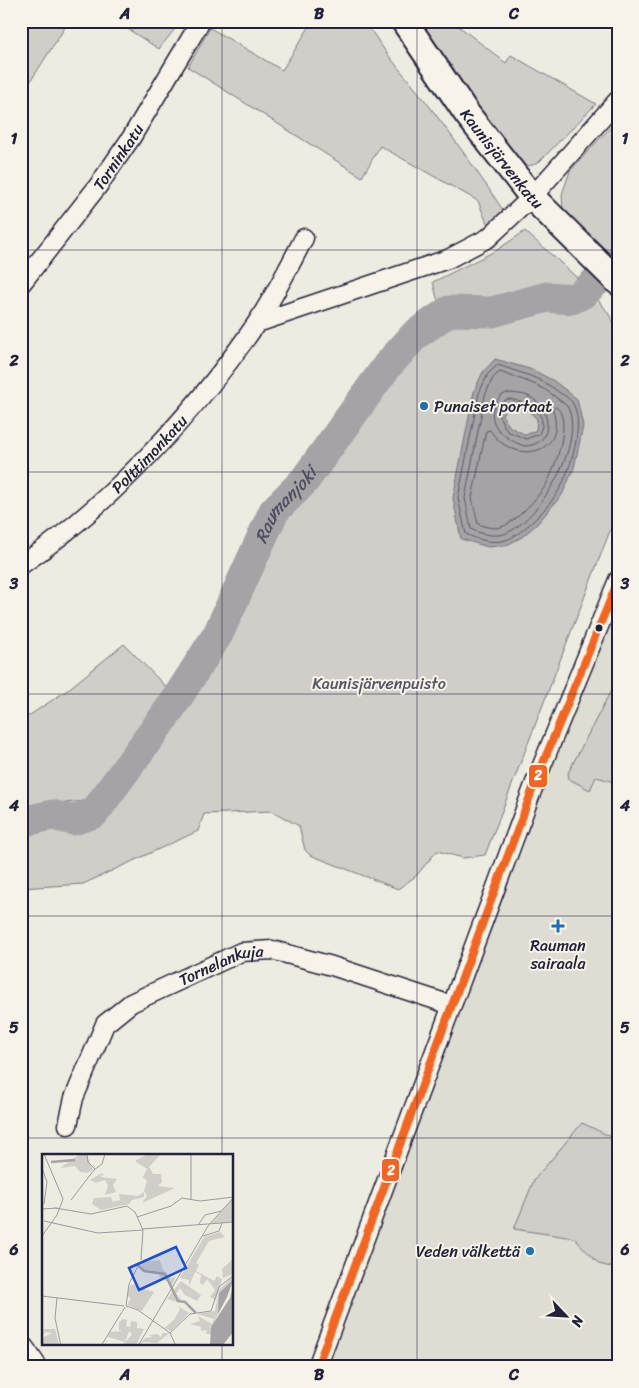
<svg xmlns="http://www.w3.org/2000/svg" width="639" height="1388" viewBox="0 0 639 1388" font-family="Sriracha,sans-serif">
	<rect width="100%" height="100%" fill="#eeebe1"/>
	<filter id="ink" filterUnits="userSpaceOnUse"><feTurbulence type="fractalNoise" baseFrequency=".02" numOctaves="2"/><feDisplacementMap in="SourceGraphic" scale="10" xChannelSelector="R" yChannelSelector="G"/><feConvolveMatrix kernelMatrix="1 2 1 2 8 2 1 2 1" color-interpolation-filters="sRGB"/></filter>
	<g filter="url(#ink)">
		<!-- built -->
		<path fill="#dfdcd4" d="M618,588V1367H320Z"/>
		<!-- green -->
		<path fill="#d1cdc9" stroke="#7a7882" d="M21,21H69L21,96Z
			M115,21H181L159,49Z
			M313,21H366C383,53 408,78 430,107C456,141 481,177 505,213L489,228L478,201L380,146L362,177L188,67L210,28L282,70Z
			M419,21H452L506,63L511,55L596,104L540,161C535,164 531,167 525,165C506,159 434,44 419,21Z
			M618,119V261L563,210L562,194L570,171Z
			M525,231C551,256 610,300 618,334V510L485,855L463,858L437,851L416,876L398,889L310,855L305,850L299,826L272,811L204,814L198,831L83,884L21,888V833L41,822L71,832L90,827L123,789L208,663L275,522L312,479L371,398L411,347L453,322L437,298L433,282L497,250Z
			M124,644L172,693L136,748L94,800L46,805L21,810V721L66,691Z
			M618,677V783L596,777L590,790L569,779L568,773Z
			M582,1123L618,1140V1269L599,1264L574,1238L514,1229L534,1180Z"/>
		<!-- water -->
		<path fill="#a6a3a6" stroke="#716f7b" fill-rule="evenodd" d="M495,359L533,370L554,381L577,399L583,426L574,468L562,495L536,525L522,537L507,545L488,547L461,539L453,498L474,391L483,372ZM508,404L524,407L537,419L536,430L526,435L510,427L502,415Z"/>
		<!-- pier -->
		<path fill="#eeebe1" d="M609,257L618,277L596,294L584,284L589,274Z"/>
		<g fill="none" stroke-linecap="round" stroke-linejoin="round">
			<!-- shore -->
			<path stroke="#575666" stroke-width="1" d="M498,365C523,374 538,376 560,393C564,395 570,399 572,402C586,423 570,471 559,490C550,506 523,534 506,540C493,544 478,540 466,534L458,498L479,393L488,374Z
				M500,372C524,381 537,382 558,399C561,401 565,404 567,406C587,441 539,522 504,534C493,537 481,534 471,529L465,498L485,395L493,378Z
				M508,393C514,393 522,394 528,396C552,406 556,446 524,446C505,439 484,424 496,403C499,397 502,394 508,393Z
				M509,399C526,402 551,412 539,434L526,439L507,431L498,414L504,401Z
				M556,407C573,419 555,468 547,483C541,495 514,524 501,527C493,529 486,527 478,524L472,498L486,431L490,430C513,466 568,456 553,410Z"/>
			<!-- river -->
			<path stroke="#a6a3a6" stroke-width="31" id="s1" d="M21,822L52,815L73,820L94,813L170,709L218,634L274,511L304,481L387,366L415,335L449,311L492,312L547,297L572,299L582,294L618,262"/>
			<!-- minor casing -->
			<g stroke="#22223b" stroke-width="21">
				<g id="minor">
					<path id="s2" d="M21,284L98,186L131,138L201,21"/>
					<path d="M257,323L448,259L488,238L532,197L618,100"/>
					<path id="s3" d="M21,565C108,507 197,410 256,324C274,297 289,267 304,238"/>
					<path id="s4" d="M68,1125L74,1098L105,1024L131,1003L241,952L272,950L332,966L451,1005"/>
					<path d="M317,1367L536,780L618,580"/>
				</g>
			</g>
			<!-- secondary casing -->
			<g stroke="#22223b" stroke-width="29">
				<g id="secondary">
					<path id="s5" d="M404,21L467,114L532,197L618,282"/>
				</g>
			</g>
			<!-- trunk casing -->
			<g stroke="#22223b" stroke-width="31">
				<path id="trunk" d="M21,1351L32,1367"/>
			</g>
			<!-- minor -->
			<use href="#minor" stroke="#f7f3e8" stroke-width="18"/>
			<!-- secondary -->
			<use href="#secondary" stroke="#f7f3e8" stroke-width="25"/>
			<!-- trunk -->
			<use href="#trunk" stroke="#f7f3e8" stroke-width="28"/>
			<!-- bus-1 casing -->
			<g stroke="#f7f3e8" stroke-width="11">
				<path id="bus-1" d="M317,1367L536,780L618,581"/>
			</g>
			<!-- bus-1 -->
			<use href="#bus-1" stroke="#f26522" stroke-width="8"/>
		</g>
	</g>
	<!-- grid -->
	<path fill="none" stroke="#22223b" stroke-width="1" stroke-opacity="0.55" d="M222,21V1156M417,21V1367M21,250H618M21,472H618M21,694H618M21,916H618M21,1138H618M222,1344V1367"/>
	<!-- markers -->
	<g fill="#1f6fb2" stroke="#f7f3e8" stroke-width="2">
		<circle cx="424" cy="406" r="5"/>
		<path d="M555.5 918.5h5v5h5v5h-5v5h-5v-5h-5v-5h5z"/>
		<circle cx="530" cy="1251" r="5"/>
	</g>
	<circle fill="#22223b" stroke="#f7f3e8" stroke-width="2" cx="599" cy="628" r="4.5"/>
	<g text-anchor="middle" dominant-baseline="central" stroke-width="4" stroke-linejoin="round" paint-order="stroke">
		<!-- street labels -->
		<g font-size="16" fill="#22223b" stroke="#f7f3e8">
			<text stroke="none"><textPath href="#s2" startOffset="160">Torninkatu</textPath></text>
			<text stroke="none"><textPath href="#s5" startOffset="169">Kaunisjärvenkatu</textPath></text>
			<text stroke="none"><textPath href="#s3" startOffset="170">Polttimonkatu</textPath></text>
			<text stroke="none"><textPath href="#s4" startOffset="240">Tornelankuja</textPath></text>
		</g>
		<!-- poi labels -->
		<g font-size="16" fill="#22223b" stroke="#f7f3e8" text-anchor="start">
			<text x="434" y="406">Punaiset portaat</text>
			<text x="558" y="945" text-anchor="middle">Rauman<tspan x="558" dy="18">sairaala</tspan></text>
			<text x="520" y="1251" text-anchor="end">Veden välkettä</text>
		</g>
		<!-- park labels -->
		<g font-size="16" fill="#575566" stroke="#f7f3e8">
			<text x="379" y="683">Kaunisjärvenpuisto</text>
		</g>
		<!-- water labels -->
		<g font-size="18" font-style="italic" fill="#504f60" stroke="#f7f3e8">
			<text stroke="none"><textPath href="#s1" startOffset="440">Raumanjoki</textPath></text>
		</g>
	</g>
	<!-- overview -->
	<g transform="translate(42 1154)">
		<rect width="191" height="191" fill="#eeebe1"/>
		<path d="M38,0H44L51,16L45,19L38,18L33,12L18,14ZM106,0H119L107,13L111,20H119L120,28L116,32L133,34L100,49L105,42L102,37L105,27L101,23L105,15L93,7ZM60,19L62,22L59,21V23L75,25L71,31L74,38L63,41L66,32L63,26L54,29L48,26ZM102,38V43L90,46L87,50L59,56L50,50L52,44L69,43L71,48L78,46L77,40L96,42ZM191,44V68L170,69ZM178,78L183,83L167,87L154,109L157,111L154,117L172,127L175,122L180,125L174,146L168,143L173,136L165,125L161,131L158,129L159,121L153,118L147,132V126L138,124L162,83ZM191,105V120L181,124L180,115ZM118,106L121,116L129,124L134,123L130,131L117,122L118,119L97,115L102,108ZM191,122V126L177,139V158L171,170L168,173L170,180H164L165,176L159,177V173L148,170L158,167L156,162L170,170L172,165L155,160L173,157L177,136ZM139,127L159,141L155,147L143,141L138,134L134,140L139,145L136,148L125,145ZM96,130V133L112,138L100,157L85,151L89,145L85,141L88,131ZM136,152L147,159L129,177L122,174L132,166L138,155ZM81,165L85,166L84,172L88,173L89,167L95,168V174L102,175L94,191H80L90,181L87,177L83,188L66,183L68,178L81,177L77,176V168ZM2,175H13L17,191H0V184L10,179L3,178L0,182ZM121,179H127L115,189L102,188L97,191L103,184L110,183L107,181L115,180L119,183Z" fill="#d1cdc9"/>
		<path d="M191,126L185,143L176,160L177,139ZM191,131V178L181,191H168L169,173L188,144Z" fill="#a6a3a6"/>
		<path fill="none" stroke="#a6a3a6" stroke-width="2.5" d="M9,8L33,6M96,111L102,117L123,120L136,147L143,148L154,159"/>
		<path fill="none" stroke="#9c9b9f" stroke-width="1" d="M45,0L46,8L53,15M0,14L5,28L2,50M149,45V0M29,46L52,16L60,10L63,0M13,54L49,60L85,52L93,58L101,76M0,55L15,54M95,63L129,52L140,44L158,47L192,43M2,67L56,79M156,71L163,61L179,57M100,75L192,68M56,79L101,76L99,106M0,82L15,61L21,45L2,0M161,82L177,77L180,69M0,142L82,152M15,144L13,164L19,192M84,152L96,156L128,179L134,192M84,152L87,130L98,108M128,179L148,160L169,157L177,133L192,121M59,192L83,153M96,192L166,72L192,43"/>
		<path fill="#1d4ed8" fill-opacity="0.15" stroke="#1d4ed8" stroke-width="2.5" d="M134,93L144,114L97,136L87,114Z"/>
		<rect width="191" height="191" fill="none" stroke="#22223b" stroke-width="2.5"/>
	</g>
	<g stroke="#f7f3e8" stroke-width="2">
		<rect x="528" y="764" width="20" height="24" rx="5" fill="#f26522"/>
		<rect x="381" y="1158" width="19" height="24" rx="5" fill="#f26522"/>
	</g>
	<g font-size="14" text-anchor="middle" font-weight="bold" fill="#fff">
		<text x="538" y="780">2</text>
		<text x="391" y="1175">2</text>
	</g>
	<!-- margin -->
	<rect width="639" height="1388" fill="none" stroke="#f7f3e8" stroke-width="55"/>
	<!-- north arrow -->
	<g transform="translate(566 1316) rotate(115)" stroke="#f7f3e8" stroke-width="4" paint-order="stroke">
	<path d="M0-4L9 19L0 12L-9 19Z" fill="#22223b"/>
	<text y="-8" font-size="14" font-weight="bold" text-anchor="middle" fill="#22223b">N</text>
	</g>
	<rect x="28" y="28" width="584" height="1332" fill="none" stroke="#22223b" stroke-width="2"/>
	<g font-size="16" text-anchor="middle" font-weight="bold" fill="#22223b">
		<text x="125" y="19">A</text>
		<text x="319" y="19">B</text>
		<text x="514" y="19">C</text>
		<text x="14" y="144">1</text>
		<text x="625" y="144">1</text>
		<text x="14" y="366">2</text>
		<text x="625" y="366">2</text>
		<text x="14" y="589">3</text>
		<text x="625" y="589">3</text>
		<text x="14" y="811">4</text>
		<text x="625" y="811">4</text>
		<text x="14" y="1033">5</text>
		<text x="625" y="1033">5</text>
		<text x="14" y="1255">6</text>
		<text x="625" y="1255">6</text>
		<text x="125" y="1380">A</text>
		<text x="319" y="1380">B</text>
		<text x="514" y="1380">C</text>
	</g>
</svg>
